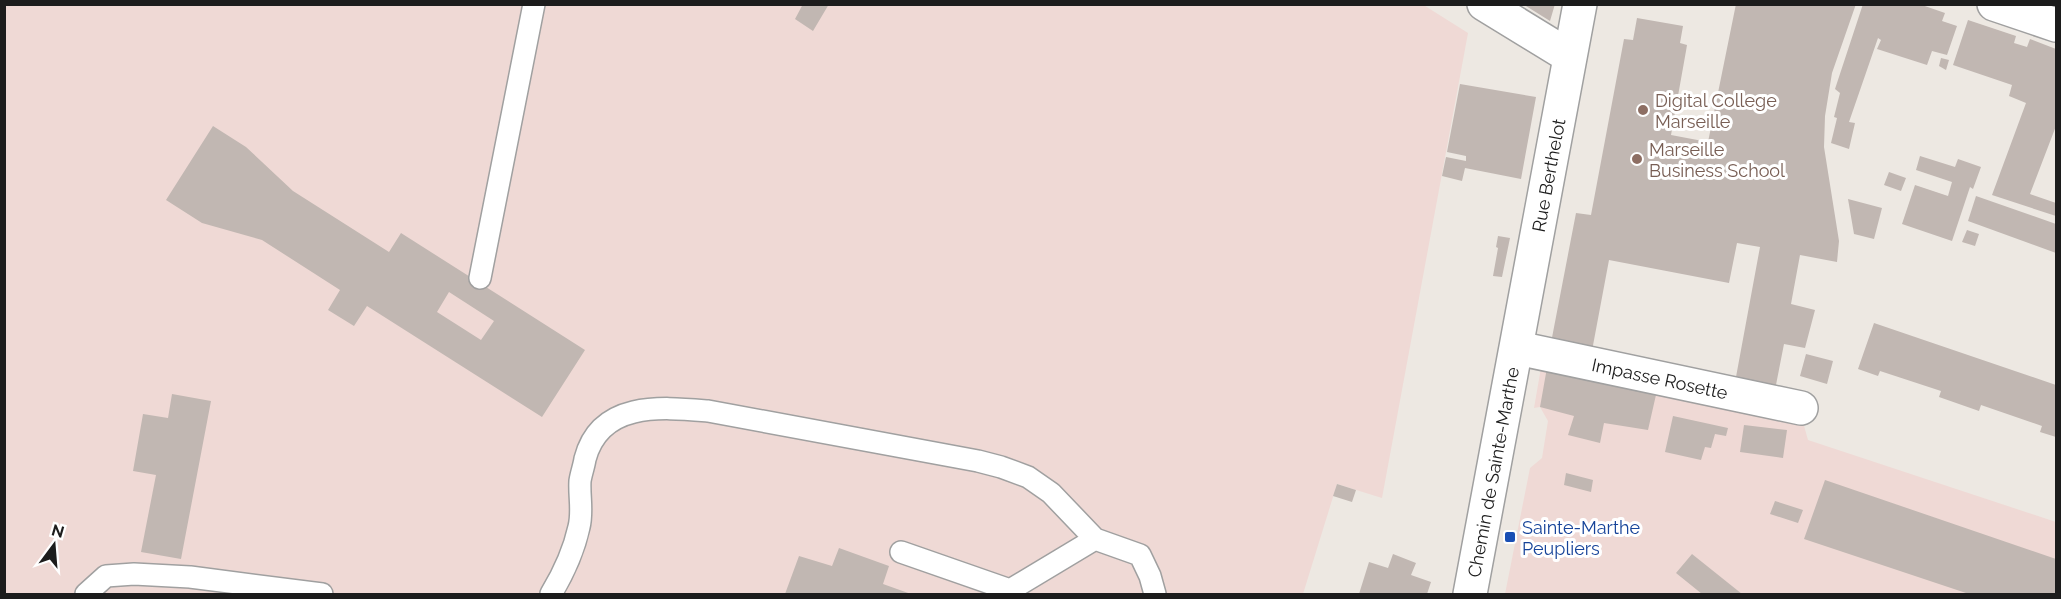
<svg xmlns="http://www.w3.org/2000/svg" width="2061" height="599" viewBox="0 0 2061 599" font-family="Raleway,sans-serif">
	<rect width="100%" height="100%" fill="#ede8e2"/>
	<!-- military -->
	<path fill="#efd9d5" d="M1422,4L1468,33L1382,498L1337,484L1303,594H5L4,5Z
		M1542,362L1801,415L1808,440L2056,522V594H1505L1530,468L1542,458L1548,421L1540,407L1534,408Z"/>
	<!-- building -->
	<path fill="#c1b7b2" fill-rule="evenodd" d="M803,4H829L813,31L795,19Z
		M1523,4H1555L1550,21Z
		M1736,4H1856L1832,73L1825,116L1824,147L1839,241L1837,262L1800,255L1791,304L1815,310L1805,348L1784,344L1774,395L1689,368L1736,377L1760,247L1737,243L1729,283L1609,260L1591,356L1550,348L1576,213L1591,215L1624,39L1633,40L1637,18L1683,26L1680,43L1687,45L1686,51L1671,135L1708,142Z
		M1863,4H1919L1945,13L1942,21L1957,26L1947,55L1932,51L1927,65L1877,49L1881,40L1878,38L1849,122L1855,123L1849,149L1831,143L1837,118L1834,117L1840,93L1835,89Z
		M1968,20L2016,36L2014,43L2027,47L2030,39L2056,49V126L2030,194L2056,203V216L1992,195L2026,103L2009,96L2012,85L1953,65Z
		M1941,58L1949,60L1946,70L1939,66Z
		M1460,84L1536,97L1521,179L1465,168L1462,181L1442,176L1446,157L1466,161V156L1447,152Z
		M213,126L246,147L293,191L389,252L401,233L585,350L542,417L367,306L354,326L328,310L340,290L262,240L202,223L166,200ZM449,292L494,321L481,340L437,312Z
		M1920,156L1955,167L1958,159L1981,167L1973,189L1970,187L1952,241L1902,224L1915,185L1948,196L1952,182L1916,170Z
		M1889,172L1906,178L1901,191L1884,185Z
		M1976,196L2056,224V253L1968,221Z
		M1848,199L1882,208L1874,239L1854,234Z
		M1967,230L1979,234L1975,246L1962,242Z
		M1498,236L1510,238L1502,277L1493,276L1498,248L1496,247Z
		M1874,323L2056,385V437L2040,432L2042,426L1981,405L1979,411L1939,397L1941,391L1880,371L1878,376L1858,369Z
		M1806,354L1833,361L1827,384L1800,376Z
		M1548,362L1658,386L1648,430L1604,423L1600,443L1568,435L1574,416L1540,407Z
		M172,394L211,401L181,559L141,552L156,475L133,471L143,414L168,418Z
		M1673,416L1728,428L1726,436L1715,434L1711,448L1705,447L1701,460L1665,452Z
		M1744,425L1787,430L1783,458L1740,452Z
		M1566,473L1593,480L1591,492L1564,485Z
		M1825,480L2056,559V594H1969L1804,539Z
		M1337,484L1356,490L1352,502L1333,496Z
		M1775,501L1803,510L1798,523L1770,514Z
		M839,548L889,566L883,584L911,594H785L799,556L832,566Z
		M1393,554L1416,563L1411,575L1431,582L1427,594H1359L1369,562L1388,568Z
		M1692,554L1742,594H1702L1676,573Z"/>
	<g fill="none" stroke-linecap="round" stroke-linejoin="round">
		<!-- lane casing -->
		<g stroke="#a0a0a0" stroke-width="24">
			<path id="lane" d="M480,278L534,4
				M901,552L1010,590L1095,539L1140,555L1150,576L1155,594
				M86,594L106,576L134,574L190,577L322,594
				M551,594C563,574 574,550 579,527C583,511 579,497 580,481C581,474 584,466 585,459C600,401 661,407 708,411L978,461L1001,467L1028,477L1051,493L1095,539"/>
		</g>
		<!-- street casing -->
		<g stroke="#a0a0a0" stroke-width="36">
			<g id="street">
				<path d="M1484,4L1569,56"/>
				<path d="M1994,4L2056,25"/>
				<path id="s1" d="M1517,348L1801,408"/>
				<path id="s2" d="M1470,594L1580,4"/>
			</g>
		</g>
		<!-- lane -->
		<use href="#lane" stroke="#fff" stroke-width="21"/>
		<!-- street -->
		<use href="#street" stroke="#fff" stroke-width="33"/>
	</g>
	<!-- markers -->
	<g fill="#8d6e63" stroke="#fff" stroke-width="2">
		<circle cx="1643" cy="110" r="6"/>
		<circle cx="1637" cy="159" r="6"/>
	</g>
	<rect fill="#1a4fb4" stroke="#fff" stroke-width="2" x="1504" y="531" width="12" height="12" rx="3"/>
	<g text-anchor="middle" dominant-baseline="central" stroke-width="6" stroke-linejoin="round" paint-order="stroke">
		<!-- education labels -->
		<g font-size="18" fill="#785e54" stroke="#fff" text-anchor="start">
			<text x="1655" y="100">Digital College<tspan x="1655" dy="21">Marseille</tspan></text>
			<text x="1649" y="149">Marseille<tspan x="1649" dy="21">Business School</tspan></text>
		</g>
		<!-- street labels -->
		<g font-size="18" fill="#1c1c1c" stroke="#fff">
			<text stroke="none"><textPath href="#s2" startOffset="426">Rue Berthelot</textPath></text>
			<text stroke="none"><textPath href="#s1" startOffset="146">Impasse Rosette</textPath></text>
			<text stroke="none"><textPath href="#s2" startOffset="124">Chemin de Sainte-Marthe</textPath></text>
		</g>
		<!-- transit labels -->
		<g font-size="18" fill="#164399" stroke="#fff" text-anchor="start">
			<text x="1522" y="527">Sainte-Marthe<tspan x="1522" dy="21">Peupliers</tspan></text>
		</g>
	</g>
	<!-- border -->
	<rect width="2061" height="599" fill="none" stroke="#1c1c1c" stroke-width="12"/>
	<!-- north arrow -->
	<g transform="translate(54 545) rotate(16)" stroke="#ffffff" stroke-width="4.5" paint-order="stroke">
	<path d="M0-4.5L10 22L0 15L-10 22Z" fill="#1c1c1c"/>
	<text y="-9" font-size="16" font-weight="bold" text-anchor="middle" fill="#1c1c1c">N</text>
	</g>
</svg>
